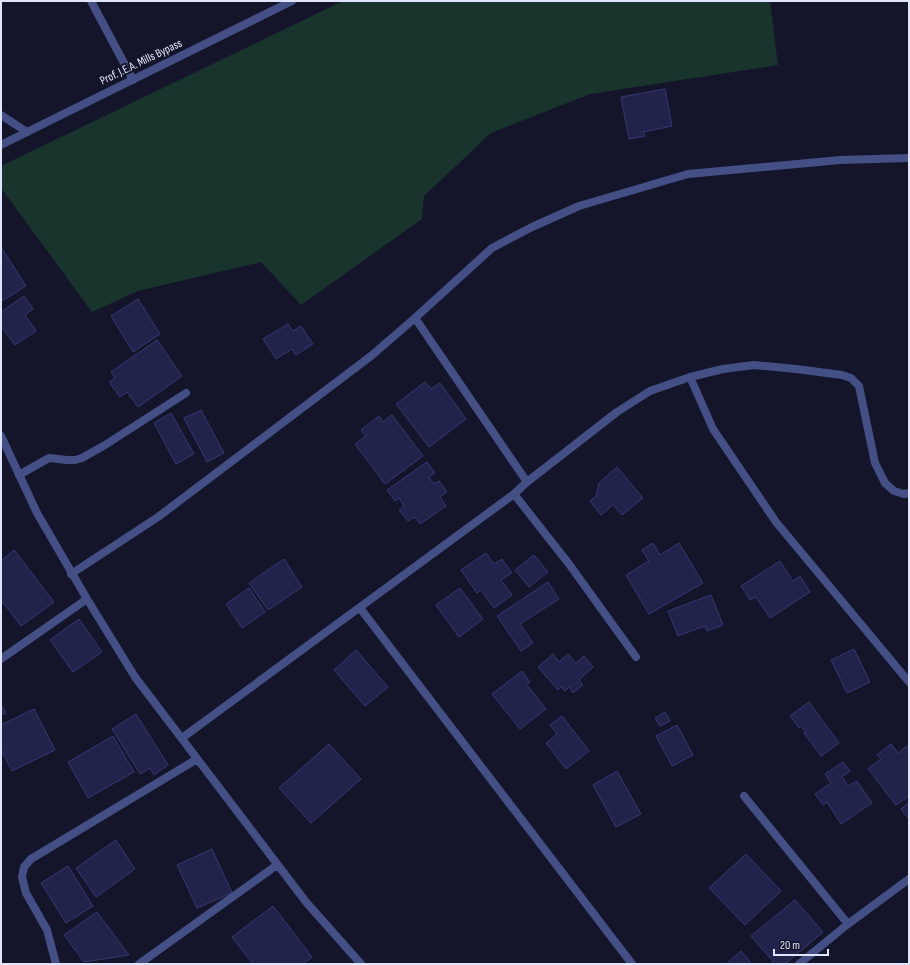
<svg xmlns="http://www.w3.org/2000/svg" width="910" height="965" viewBox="0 0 910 965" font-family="'Sofia Sans Condensed',sans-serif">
	<rect width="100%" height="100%" fill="#14152b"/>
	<!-- green -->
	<path fill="#18342c" d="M343,1H770L778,65L590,94L491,133L424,196L422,219L301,305L261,262L138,291L92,312L1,188V166Z"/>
	<!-- building -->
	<path fill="#22234a" stroke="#363874" d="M665,89L672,126L643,132L645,136L629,139L621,97Z
		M1,247L26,286L2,301L1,299Z
		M24,296L33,309L25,315L36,331L15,345L1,326V312Z
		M138,299L160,334L133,352L111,316Z
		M288,324L293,331L301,326L313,344L296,355L292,349L276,359L263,339Z
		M157,340L182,376L138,407L127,392L120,397L109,382L115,378L111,372Z
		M425,382L431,389L440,383L466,419L429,447L396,404Z
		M201,410L224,453L207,462L184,418Z
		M171,413L194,454L176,464L154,423Z
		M392,415L423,456L385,484L355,444L366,436L361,430L379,416L383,422Z
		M427,462L435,473L429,477L434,484L439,481L447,492L440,497L446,506L420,524L415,517L408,521L399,510L404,506L399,498L395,501L387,490Z
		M617,467L643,498L622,515L613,505L601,515L590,501L596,496L599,483Z
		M653,543L660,555L679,543L703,583L649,614L626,575L649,561L642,550Z
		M14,550L54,602L21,626L1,600V561Z
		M486,553L494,564L502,559L512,573L501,580L512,595L494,608L481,590L477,593L461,570Z
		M534,555L548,572L529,587L515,570Z
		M284,559L302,587L268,610L249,583Z
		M780,561L793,581L800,576L810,592L770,618L756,597L750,600L741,586Z
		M548,582L559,599L520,624L533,643L521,651L497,616Z
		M249,588L265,612L242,628L226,604Z
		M460,588L483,619L459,637L436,605Z
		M711,595L723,625L707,631L705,626L678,636L668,611Z
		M79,619L102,652L73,672L50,640Z
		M854,649L870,682L847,693L831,660Z
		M356,650L388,687L365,706L334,670Z
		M553,654L559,662L568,654L576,663L584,656L593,667L579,680L583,685L573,693L569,687L565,691L561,687L558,690L538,667Z
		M522,671L530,682L527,685L546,709L520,729L492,694Z
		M809,702L839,743L821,756L804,733L806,732L801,726L799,728L790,716Z
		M1,704L6,713L1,715Z
		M34,709L55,750L12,771L1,750V725Z
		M665,712L670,721L660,726L655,718Z
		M136,714L168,765L154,775L150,768L140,774L112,729Z
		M562,716L589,751L566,769L546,743L557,734L550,725Z
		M677,725L693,755L672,766L656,736Z
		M113,736L134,772L88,798L68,762Z
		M329,744L361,779L311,823L279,788Z
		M891,744L898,753L907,746L909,749V796L896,805L868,769L881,759L877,755Z
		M843,762L850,771L842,777L848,786L857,781L872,803L841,824L827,802L823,805L815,794L831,783L825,774Z
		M617,771L641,814L616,827L593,785Z
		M909,802V819L901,809Z
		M116,840L135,869L96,897L76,868Z
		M212,849L232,893L197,908L177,865Z
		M746,854L781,891L745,925L709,888Z
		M68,866L93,906L66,923L41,883Z
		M795,900L823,932L785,964H775L751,936Z
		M273,906L312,957L303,964H253L232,937Z
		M97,912L129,955L84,962L64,935Z
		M741,951L752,964H726Z"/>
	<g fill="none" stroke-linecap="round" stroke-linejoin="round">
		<!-- minor -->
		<path stroke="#445085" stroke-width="8" d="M91,1L133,80
			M1,115L27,132
			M415,318L527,482
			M690,377L723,369L754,365L796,369L842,375L851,378L859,386L875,463L885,483L894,491L904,494L909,493
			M1,436L37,513L87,599L135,677L306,902L361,964
			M19,475L49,458L67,460H75L82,458L105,445L186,393
			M514,494L569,564L636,657
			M71,574L158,517L371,356L415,318L492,248L532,227L579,206L688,174L840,160L909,158
			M360,608L632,964
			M1,659L87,599
			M182,738L514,494L527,482L617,412L650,391L690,377L713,429L776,522L909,682
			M744,796L848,924
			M56,964L47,930L26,893L22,877L24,867L31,859L197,759
			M139,964L277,865
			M799,964L848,924L909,879"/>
		<!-- tertiary -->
		<path stroke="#445085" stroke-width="8" d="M1,145L27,132L292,1"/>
	</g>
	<g text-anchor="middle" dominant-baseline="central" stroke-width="4" stroke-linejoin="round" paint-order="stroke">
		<!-- street labels -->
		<g font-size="12" fill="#e0e4fc" stroke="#14152b">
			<text transform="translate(141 62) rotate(-26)">Prof. J.E.A. Mills Bypass</text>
		</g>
	</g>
	<!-- border -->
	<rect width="910" height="965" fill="none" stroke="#e0e4fc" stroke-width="4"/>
	<!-- scale -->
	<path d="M774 949v6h54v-6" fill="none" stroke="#e0e4fc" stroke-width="2"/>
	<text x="780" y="949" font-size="12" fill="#e0e4fc" stroke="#14152b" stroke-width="3" paint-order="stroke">20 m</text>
</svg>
